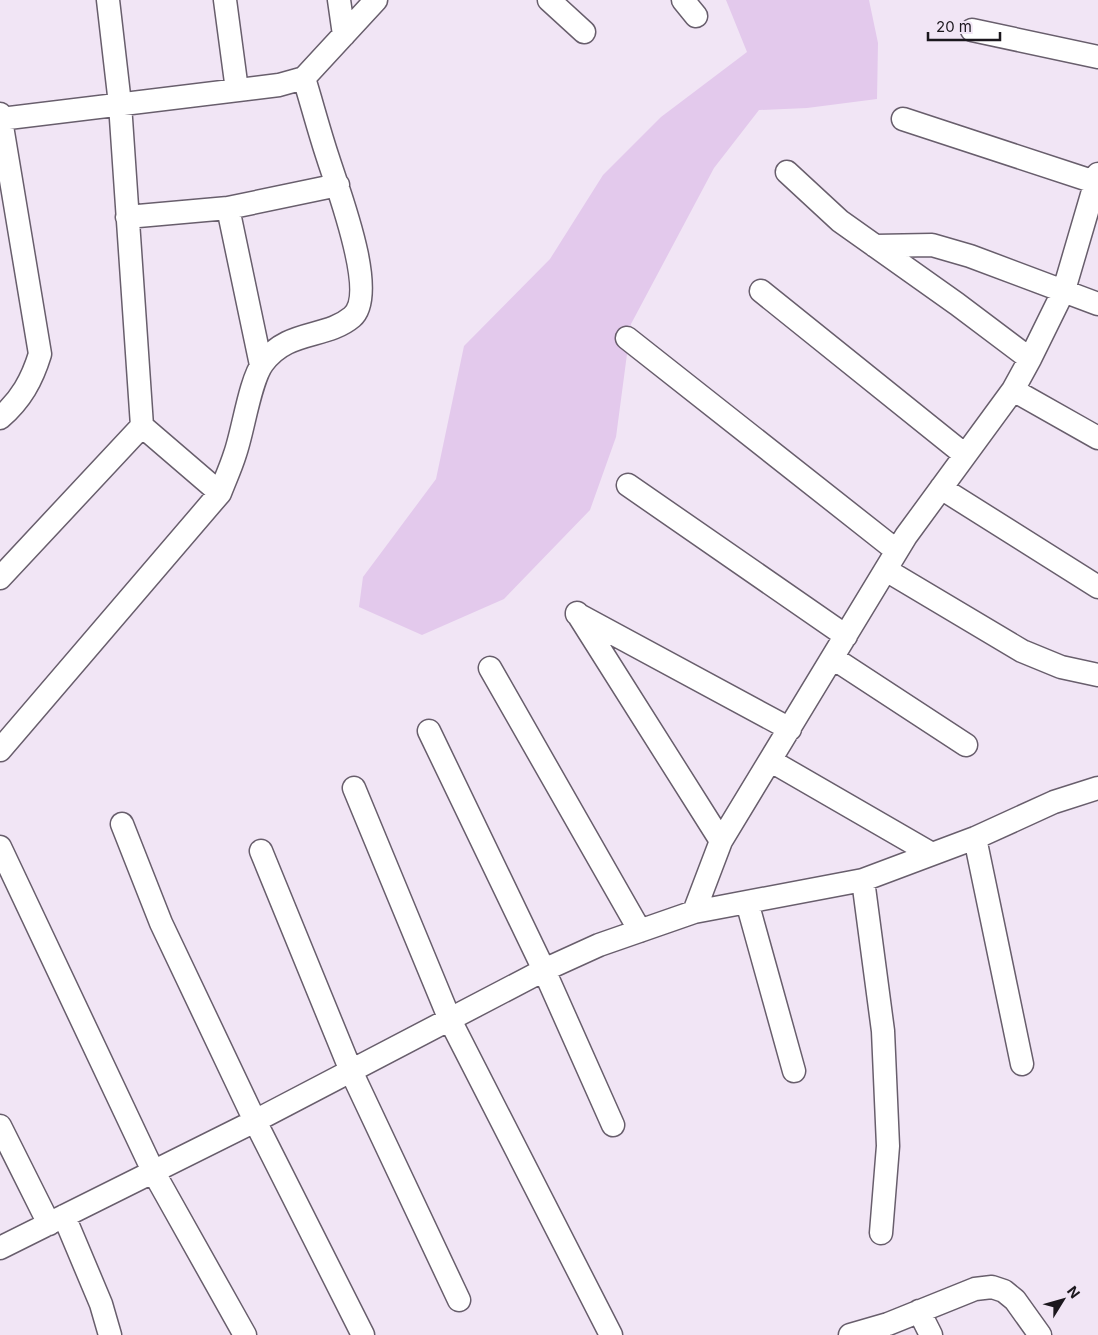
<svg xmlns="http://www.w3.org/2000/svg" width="1098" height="1335" viewBox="0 0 1098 1335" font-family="Inter,sans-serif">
	<rect width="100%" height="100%" fill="#f1e5f5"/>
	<!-- green -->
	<path fill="#e3c9ec" d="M726,0H869L878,43L877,99L807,108L759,110L714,168L631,324L616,437L590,510L504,599L422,635L359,607L363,577L436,479L464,346L550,259L603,175L661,117L747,52Z"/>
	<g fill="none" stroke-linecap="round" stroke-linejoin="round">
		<!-- minor casing -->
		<g stroke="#685e6c" stroke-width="25">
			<path id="minor" d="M225,0L237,90
				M339,0L344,35
				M549,0L584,32
				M683,0L696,16
				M972,30L1098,57
				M0,114L40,354C32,380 21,400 0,418
				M0,119L279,85L304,78L376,0
				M903,119L1098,183
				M787,172L840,221L957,304L1030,359
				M228,208L338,185
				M127,217L228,208L261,365
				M875,246L932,245L970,256L1098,304
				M761,291L965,455
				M627,338L897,551
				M1013,390L1098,438
				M142,426L220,493
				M628,485L846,636
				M941,488L1098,587
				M886,570L1022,651L1061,667L1098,675
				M0,578L142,426L120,104L108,0
				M577,613L721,841
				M577,614L790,729
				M833,658L966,745
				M490,668L640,931
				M429,731L544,970L613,1125
				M0,750L220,493C225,480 231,467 235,454C243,432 250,380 263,363C288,329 326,339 352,317C379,294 337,187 328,158C319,131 312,104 304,78
				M771,761L932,854
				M354,788L450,1020L611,1335
				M122,824L161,923L255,1121L363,1335
				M975,838L1022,1064
				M0,847L153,1171L245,1335
				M261,851L351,1071L459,1300
				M863,880L883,1031L888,1146L881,1233
				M747,902L794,1071
				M694,912L721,841L906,536L1013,390L1030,359L1064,290L1098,174
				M0,1126L49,1224
				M64,1216L101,1304L110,1335
				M0,1248L255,1121L544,970L599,945L694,912L863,880L975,838L1054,802L1098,788
				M919,1311L931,1335
				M850,1335L888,1324L975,1289L992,1287L1004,1291L1015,1300L1040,1335"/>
		</g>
		<!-- minor -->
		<use href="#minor" stroke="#fff" stroke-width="22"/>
	</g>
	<!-- north arrow -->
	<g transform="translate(1063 1300) rotate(53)" stroke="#f1e5f5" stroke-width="4" paint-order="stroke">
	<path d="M0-4L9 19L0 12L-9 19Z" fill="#1b171d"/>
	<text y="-8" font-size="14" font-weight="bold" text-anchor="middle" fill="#1b171d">N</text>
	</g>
	<!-- scale -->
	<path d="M928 32v8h72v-8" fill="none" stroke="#1b171d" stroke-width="2.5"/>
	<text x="936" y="32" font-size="15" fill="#1b171d" stroke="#f1e5f5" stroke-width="4" paint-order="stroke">20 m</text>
</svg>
